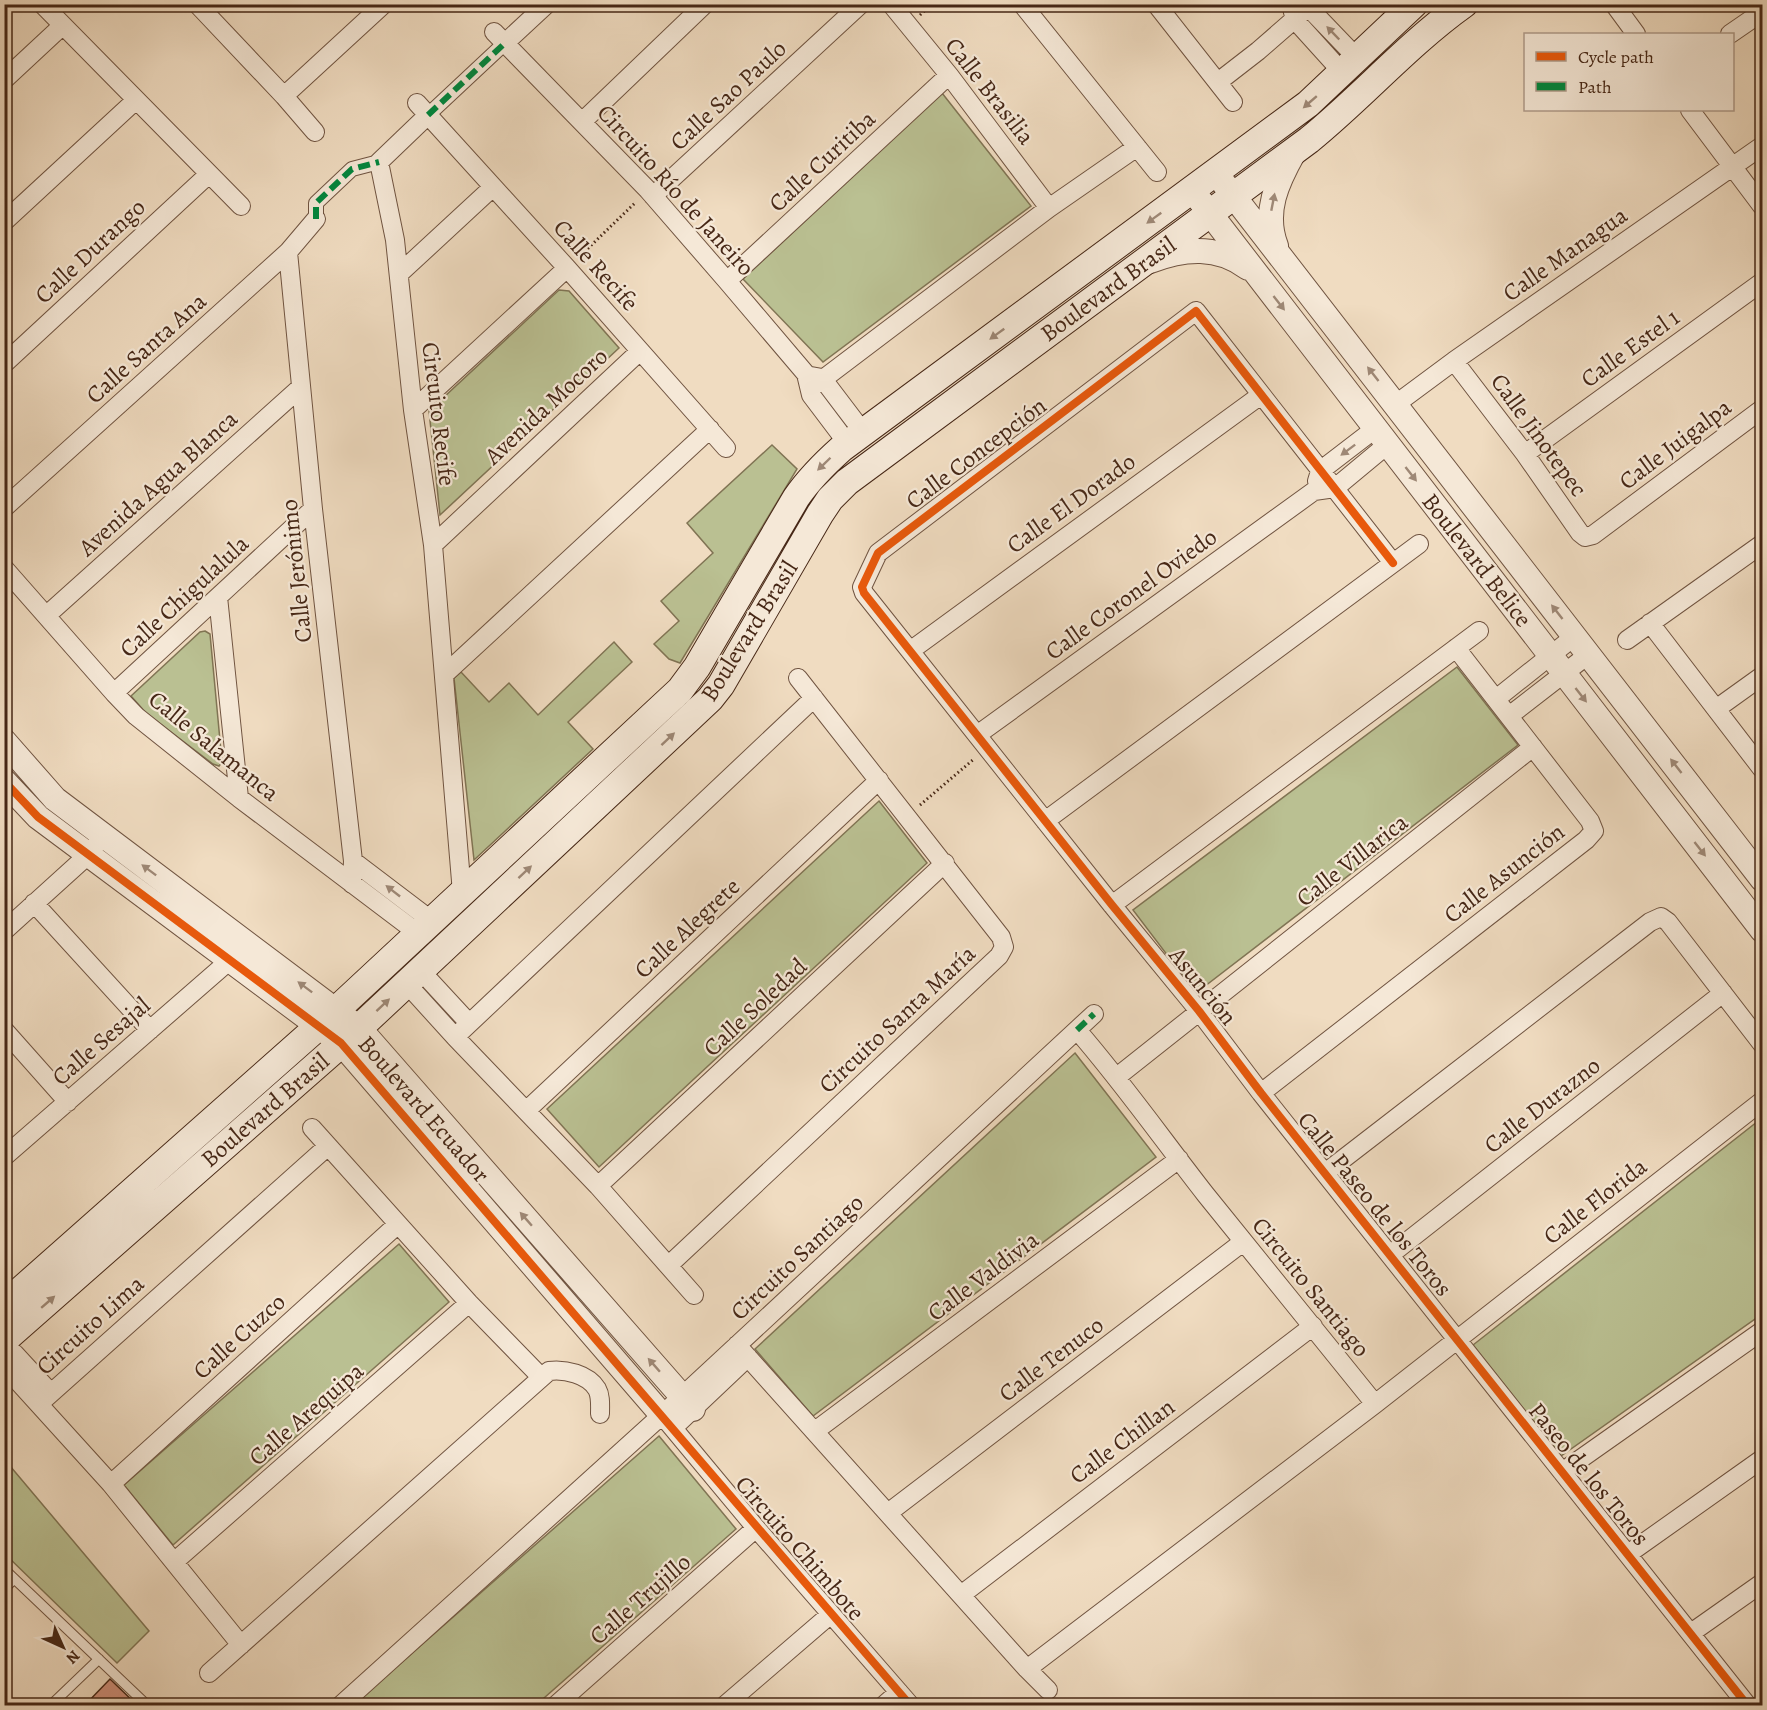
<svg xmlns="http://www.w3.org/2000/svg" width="1767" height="1710" viewBox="0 0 1767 1710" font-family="Alegreya,serif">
	<rect width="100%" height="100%" fill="#f0dcc1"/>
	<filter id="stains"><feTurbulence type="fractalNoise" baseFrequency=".00333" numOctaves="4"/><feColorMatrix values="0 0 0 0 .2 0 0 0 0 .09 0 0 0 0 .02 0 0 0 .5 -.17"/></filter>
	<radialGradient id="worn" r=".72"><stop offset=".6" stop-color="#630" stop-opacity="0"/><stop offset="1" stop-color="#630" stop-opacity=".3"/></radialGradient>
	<!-- green -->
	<path fill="#bac092" stroke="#807454" stroke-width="1.5" d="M942,93L1031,206L823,362L743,279Z
		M559,290L569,291L619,348L440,515L429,411Z
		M772,445L797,469L680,663L669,659L654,644L679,621L661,601L713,553L687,523Z
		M205,631L210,634L222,762L219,766L213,764L146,713L131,696L200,632Z
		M614,642L632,662L568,722L593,749L474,860L454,678L461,672L489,702L509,683L538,715Z
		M1457,667L1518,745L1196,993L1133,910Z
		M879,801L927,863L599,1167L547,1109Z
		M1075,1053L1156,1157L813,1416L755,1349Z
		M1762,1118V1314L1561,1456L1473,1345Z
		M399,1244L449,1302L173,1545L124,1485Z
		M659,1436L736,1529L536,1705L352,1706Z
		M5,1460L149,1631L117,1663L5,1554Z"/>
	<!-- building -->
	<path fill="#d0907b" stroke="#462716" stroke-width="1.5" d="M110,1679L138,1706H84Z"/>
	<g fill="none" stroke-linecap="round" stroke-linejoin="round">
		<!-- service casing -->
		<g stroke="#705441" stroke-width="11">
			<path id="service" d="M4,1569L148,1706
				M4,1589L14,1579
				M50,1706L99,1659"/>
		</g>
		<!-- pedestrian casing -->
		<g stroke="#705441" stroke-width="16">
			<path id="pedestrian" d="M428,115L505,43
				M316,219V203L352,169L379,162"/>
		</g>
		<!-- minor casing -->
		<g stroke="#705441" stroke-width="20">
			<path id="minor" d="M42,4L241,206
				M197,4L284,96L315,132
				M891,4L949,75L1049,208
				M1022,4L1157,172
				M1156,4L1233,102
				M1291,4L1295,20L1342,72
				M1301,4L1309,8L1357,58
				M1614,4L1636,34
				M494,32L648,190L727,281L806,374L811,395L848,444
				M1730,34L1762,12
				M505,43L547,4
				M4,80L62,26
				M1218,82L1258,51L1312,4
				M284,96L384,4
				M417,103L567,268L726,448
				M1690,110L1762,206
				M428,115L379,162L395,240L413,410L433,545L462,893
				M583,121L705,4
				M653,196L861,4
				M4,222L136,100
				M288,252L313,509L353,861L352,884
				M399,274L493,187
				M727,281L949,75
				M1454,361L1525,454L1580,533L1585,537L1593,535L1762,409
				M4,364L209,174
				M811,376L822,378L863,432
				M810,389L1049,208L1137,147
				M1396,404L1454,361L1762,146
				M413,410L567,268
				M1525,454L1762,282
				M1317,481L1320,471L1376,428
				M4,508L288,252L316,219
				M433,545L640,351
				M1393,563L1196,311L878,553L862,587L864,593L1112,905L1199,1011L1261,1093L1748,1706
				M4,568L114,693L136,716L239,798L419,934
				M218,597L239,798
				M47,615L301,387
				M1650,623L1762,769
				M1627,640L1762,544
				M910,651L1261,395
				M445,674L710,429
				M114,693L313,509
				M1496,699L1575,636
				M1716,709L1762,676
				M1509,716L1589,654
				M977,735L1314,491L1335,488L1388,444
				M1045,821L1419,544
				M353,861L432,921
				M34,903L150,1030
				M1112,905L1479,631
				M4,931L88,855L95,846
				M420,970L469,1023
				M406,983L455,1037L598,1186L694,1295
				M4,1030L68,1102
				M1077,1030C1123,1083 1163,1140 1206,1195C1262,1265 1319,1334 1375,1404
				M455,1037L814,698
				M1118,1076L1533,747
				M1261,1093L1586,840L1594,831L1590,821L1456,648
				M527,1110L879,780
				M312,1128L469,1303L541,1377
				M4,1157L229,961
				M1325,1173L1650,922L1661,917L1668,922L1762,1044
				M598,1186L945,863
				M1390,1255L1723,993
				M669,1265L999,956L1004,947L1001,937L798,678
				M737,1345L1027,1669L1048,1690
				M4,1348L15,1354L50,1392
				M4,1366L111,1484L241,1645
				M40,1403L328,1146
				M662,1415L756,1528L911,1706
				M673,1428L748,1357
				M815,1431L1179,1159
				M1562,1472L1762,1331
				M111,1484L398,1224
				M888,1513L1243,1242
				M1628,1554L1762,1459
				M174,1562L469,1303
				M961,1595L1313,1326
				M1691,1633L1762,1583
				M1027,1669L1375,1404L1762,1101
				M209,1673L549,1371C565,1369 588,1374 597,1389C601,1396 600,1406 600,1414
				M340,1706L662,1415L1094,1014
				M555,1706L756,1528
				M724,1706L831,1614
				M883,1706L899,1692"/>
		</g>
		<!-- tertiary casing -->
		<g stroke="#705441" stroke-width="26">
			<path id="tertiary" d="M1215,172L1762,879
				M1192,190L1762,930
				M1276,246C1263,212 1277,182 1294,152
				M1150,261C1184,248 1218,245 1248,268
				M4,741L55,799L359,1028L693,1409
				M4,781L38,817L341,1043L662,1415"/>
		</g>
		<!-- secondary casing -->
		<g stroke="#462716" stroke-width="29">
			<path id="secondary" d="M4,1305L319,1026L680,690L697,667L796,498C809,479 824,464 842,448L1308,104L1414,4
				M4,1340L359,1028L710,699L721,685L820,514L830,499L847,482L1309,140C1362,97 1408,44 1464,4"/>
		</g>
		<!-- path -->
		<path stroke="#462716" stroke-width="3" stroke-dasharray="1.5 3" stroke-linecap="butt" d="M920,15L932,4
			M578,258L636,202
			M920,805L974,759"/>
		<!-- service -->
		<use href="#service" stroke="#f5e8d7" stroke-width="9"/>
		<!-- pedestrian -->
		<use href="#pedestrian" stroke="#f5e8d7" stroke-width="14"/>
		<!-- minor -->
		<use href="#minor" stroke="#f5e8d7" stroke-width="18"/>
		<!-- tertiary -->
		<use href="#tertiary" stroke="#f5e8d7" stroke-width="24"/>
		<!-- secondary -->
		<use href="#secondary" stroke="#f5e8d7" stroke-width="27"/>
		<!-- quiet -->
		<path stroke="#00873e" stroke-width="6" stroke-dasharray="12 6" stroke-linecap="butt" d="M428,115L505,43
			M316,219V203L352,169L379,162
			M1077,1030L1094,1014"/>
		<!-- cycleway casing -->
		<g stroke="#f5e8d7" stroke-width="11">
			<path id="cycleway" d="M1393,563L1196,311L878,553L862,587L864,593L1112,905L1199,1011L1261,1093L1748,1706
				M4,781L38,817L341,1043L911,1706"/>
		</g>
		<!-- cycleway -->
		<use href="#cycleway" stroke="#e8590c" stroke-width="8"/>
	</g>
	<!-- one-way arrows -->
	<defs><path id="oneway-solid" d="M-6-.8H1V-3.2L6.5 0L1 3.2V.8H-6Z" transform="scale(1.5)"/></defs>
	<g fill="#9e8876">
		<use href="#oneway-solid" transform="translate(1333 33) rotate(-134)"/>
		<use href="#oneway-solid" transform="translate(1310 102) rotate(139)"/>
		<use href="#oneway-solid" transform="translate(1273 202) rotate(-79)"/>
		<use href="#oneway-solid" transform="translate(1154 218) rotate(144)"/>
		<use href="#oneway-solid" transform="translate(1279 303) rotate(52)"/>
		<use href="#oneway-solid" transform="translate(997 334) rotate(144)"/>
		<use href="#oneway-solid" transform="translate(1373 374) rotate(-128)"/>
		<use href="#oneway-solid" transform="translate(1348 450) rotate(143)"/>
		<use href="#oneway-solid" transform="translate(824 464) rotate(136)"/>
		<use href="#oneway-solid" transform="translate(1411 474) rotate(52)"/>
		<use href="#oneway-solid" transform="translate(1557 612) rotate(-128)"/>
		<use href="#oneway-solid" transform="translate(1581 695) rotate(52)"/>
		<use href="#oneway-solid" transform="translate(668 739) rotate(-43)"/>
		<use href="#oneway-solid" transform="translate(1676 766) rotate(-128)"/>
		<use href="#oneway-solid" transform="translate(1700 849) rotate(52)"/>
		<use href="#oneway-solid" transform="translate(149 870) rotate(-143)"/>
		<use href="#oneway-solid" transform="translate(525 872) rotate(-43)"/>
		<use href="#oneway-solid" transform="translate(393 891) rotate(-142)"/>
		<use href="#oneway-solid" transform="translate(305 987) rotate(-143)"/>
		<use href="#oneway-solid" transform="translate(383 1005) rotate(-43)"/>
		<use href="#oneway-solid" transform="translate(526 1219) rotate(-131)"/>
		<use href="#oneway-solid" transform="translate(48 1302) rotate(-41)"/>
		<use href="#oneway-solid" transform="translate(654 1365) rotate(-131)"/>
	</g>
	<g text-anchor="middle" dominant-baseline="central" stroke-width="4.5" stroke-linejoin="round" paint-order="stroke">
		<!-- street labels -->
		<g font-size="24" fill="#462716" stroke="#f5e8d7">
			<text transform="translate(990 91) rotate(52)">Calle Brasilia</text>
			<text transform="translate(728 95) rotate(-43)">Calle Sao Paulo</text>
			<text transform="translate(822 161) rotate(-43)">Calle Curitiba</text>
			<text transform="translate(676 190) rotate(48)">Circuito Río de Janeiro</text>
			<text transform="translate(90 251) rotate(-43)">Calle Durango</text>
			<text transform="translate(1565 254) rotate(-35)">Calle Managua</text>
			<text transform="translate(596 265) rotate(48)">Calle Recife</text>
			<text transform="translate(1108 289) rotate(-36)">Boulevard Brasil</text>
			<text transform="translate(146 348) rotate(-42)">Calle Santa Ana</text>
			<text transform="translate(1630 348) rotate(-36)">Calle Estel 1</text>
			<text transform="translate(546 406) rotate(-43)">Avenida Mocoro</text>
			<text transform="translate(439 414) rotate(83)">Circuito Recife</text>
			<text transform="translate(1539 435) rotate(54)">Calle Jinotepec</text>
			<text transform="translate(1675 444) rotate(-37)">Calle Juigalpa</text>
			<text transform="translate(976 453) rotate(-37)">Calle Concepción</text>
			<text transform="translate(158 483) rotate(-42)">Avenida Agua Blanca</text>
			<text transform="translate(1071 503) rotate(-36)">Calle El Dorado</text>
			<text transform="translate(1477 560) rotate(52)">Boulevard Belice</text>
			<text transform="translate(296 571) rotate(-96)">Calle Jerónimo</text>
			<text transform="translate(1131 594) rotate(-36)">Calle Coronel Oviedo</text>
			<text transform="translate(184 596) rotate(-43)">Calle Chigulalula</text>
			<text transform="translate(749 631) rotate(-58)">Boulevard Brasil</text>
			<text transform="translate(214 746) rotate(39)">Calle Salamanca</text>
			<text transform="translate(1352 860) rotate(-38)">Calle Villarica</text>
			<text transform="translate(1504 873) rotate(-38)">Calle Asunción</text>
			<text transform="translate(687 928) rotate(-43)">Calle Alegrete</text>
			<text transform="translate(1203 986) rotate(51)">Asunción</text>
			<text transform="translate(755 1007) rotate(-43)">Calle Soledad</text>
			<text transform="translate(897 1019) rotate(-43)">Circuito Santa María</text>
			<text transform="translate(101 1041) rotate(-41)">Calle Sesajal</text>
			<text transform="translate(1542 1105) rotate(-38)">Calle Durazno</text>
			<text transform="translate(424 1109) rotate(49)">Boulevard Ecuador</text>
			<text transform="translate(265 1110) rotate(-41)">Boulevard Brasil</text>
			<text transform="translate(1595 1201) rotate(-38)">Calle Florida</text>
			<text transform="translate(1375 1204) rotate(51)">Calle Paseo de los Toros</text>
			<text transform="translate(797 1257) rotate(-43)">Circuito Santiago</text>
			<text transform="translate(983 1276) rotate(-37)">Calle Valdivia</text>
			<text transform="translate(1311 1287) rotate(51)">Circuito Santiago</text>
			<text transform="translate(90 1325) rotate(-42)">Circuito Lima</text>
			<text transform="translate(239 1336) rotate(-42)">Calle Cuzco</text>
			<text transform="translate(1051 1359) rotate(-37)">Calle Tenuco</text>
			<text transform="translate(306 1414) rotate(-41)">Calle Arequipa</text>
			<text transform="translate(1122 1441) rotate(-37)">Calle Chillan</text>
			<text transform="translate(1589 1474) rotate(51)">Paseo de los Toros</text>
			<text transform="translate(800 1548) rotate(49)">Circuito Chimbote</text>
			<text transform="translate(640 1599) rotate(-41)">Calle Trujillo</text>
		</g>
	</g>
	<!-- margin -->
	<rect width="1767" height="1710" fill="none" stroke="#f0dcc1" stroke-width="24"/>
	<rect x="6" y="6" width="1755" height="1698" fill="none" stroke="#462716" stroke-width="3"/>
	<rect x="12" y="12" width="1743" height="1686" fill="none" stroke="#462716" stroke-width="1.5"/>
	<!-- legend -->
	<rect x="1524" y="33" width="210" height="78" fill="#f5e8d7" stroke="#af9b8a" stroke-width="1.5"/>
	<rect x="1536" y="52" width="30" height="9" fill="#e8590c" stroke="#af9b8a" stroke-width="1.5"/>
	<text x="1578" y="63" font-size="18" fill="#462716">Cycle path</text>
	<rect x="1536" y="82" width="30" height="9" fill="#00873e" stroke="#af9b8a" stroke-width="1.5"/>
	<text x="1578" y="93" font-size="18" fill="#462716">Path</text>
	<!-- north arrow -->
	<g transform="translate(63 1647) rotate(135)" stroke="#f5e8d7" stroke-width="4.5" paint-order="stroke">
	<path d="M0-4.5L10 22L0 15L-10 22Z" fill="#462716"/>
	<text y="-9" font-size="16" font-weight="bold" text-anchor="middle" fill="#462716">N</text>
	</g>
	<rect width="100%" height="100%" filter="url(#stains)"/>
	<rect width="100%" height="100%" fill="url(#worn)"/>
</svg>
